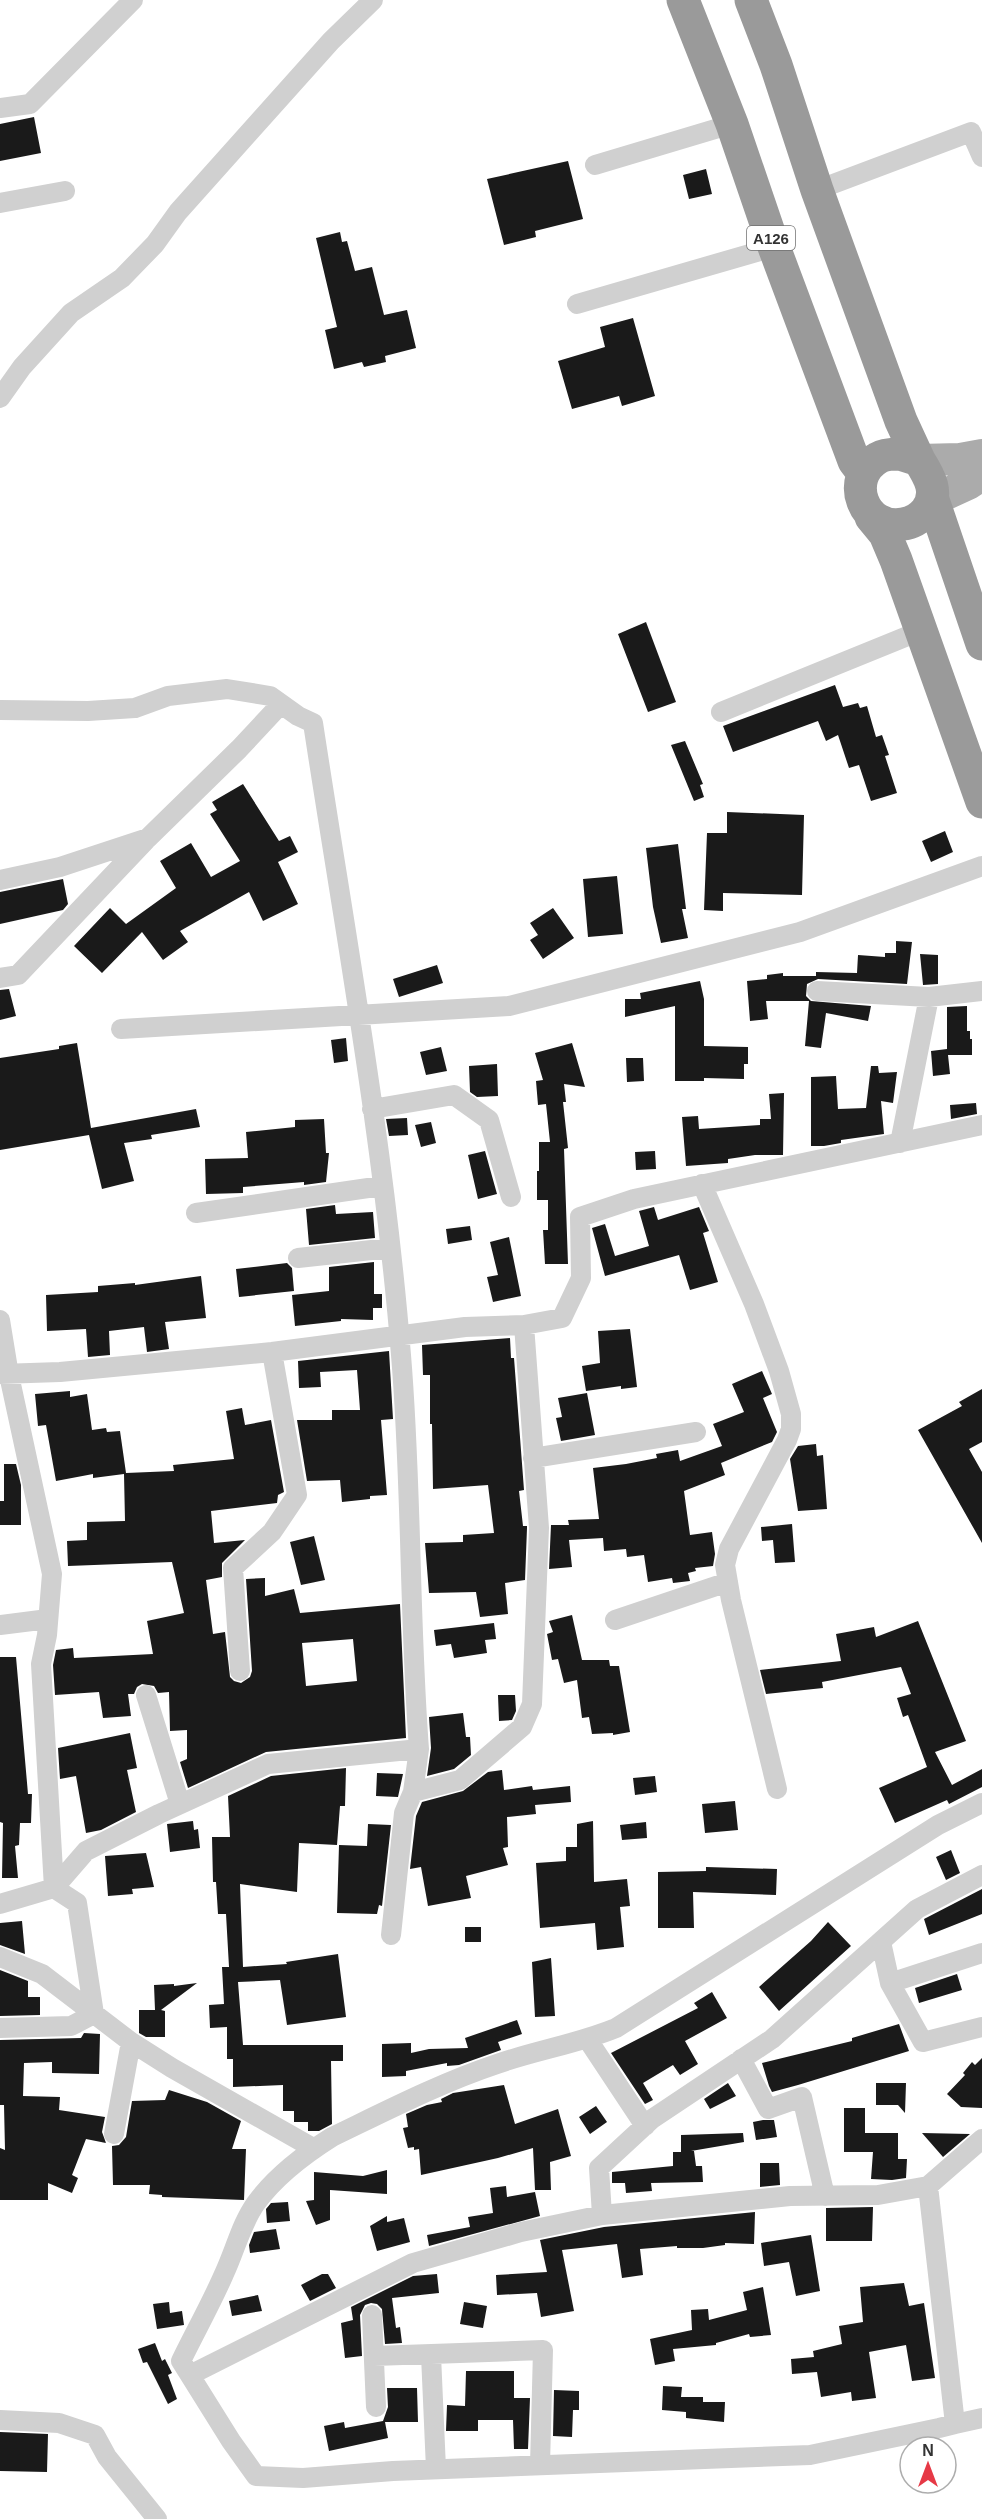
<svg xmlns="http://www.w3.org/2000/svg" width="982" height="2519" viewBox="0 0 982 2519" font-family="Helvetica,sans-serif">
	<rect width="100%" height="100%" fill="#fff"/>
	<!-- building -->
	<path fill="#1a1a1a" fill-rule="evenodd" d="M34,117L41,153L0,161V124Z
		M568,161L583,219L535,231L536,237L504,245L487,179Z
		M706,169L712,194L689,199L683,175Z
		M340,232L342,242L347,241L355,271L372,267L384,315L407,310L416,348L385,356L386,362L364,367L362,362L334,369L325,330L337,327L316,238Z
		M633,318L655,396L622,406L619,396L572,409L558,361L605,347L600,327Z
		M646,622L676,702L648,712L618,634Z
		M835,685L843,707L858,703L860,708L867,706L876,737L882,735L889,755L885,756L897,793L871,801L859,765L849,768L838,735L826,741L818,721L733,752L723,726Z
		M685,741L703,784L700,785L704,797L694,801L671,745Z
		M243,784L279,841L290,836L298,852L278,862L298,904L263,921L249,892L180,931L188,942L163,960L142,932L102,973L74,946L110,908L126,924L176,888L160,861L191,843L211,877L240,861L210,814L217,810L212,802Z
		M727,812L804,815L802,895L723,893V911L704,910L707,833H727Z
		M945,831L953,852L931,862L922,841Z
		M678,844L686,909H682L688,938L661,943L653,907L646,848Z
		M617,876L623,934L588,937L583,879Z
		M63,879L68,904L63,910L0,924V892Z
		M553,908L574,938L543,959L530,940L538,935L530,923Z
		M896,941L912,942L907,984L818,979L807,984L806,996L811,1001L871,1006L868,1021L826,1013L821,1048L805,1046L809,1001H766L768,1019L750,1021L747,981L767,979V975L783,973V976H816V972L857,973L858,955L885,957V953H896Z
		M920,954L938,955V984L923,985Z
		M437,965L443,983L399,997L393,979Z
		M700,981L704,999V1046L748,1047V1064H744V1079L704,1078V1081H675V1006L625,1017V999H641L640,993Z
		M9,989L16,1016L0,1020V990Z
		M967,1006V1031H970V1039H972V1055H948L950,1074L933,1076L931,1051L947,1049V1007Z
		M346,1038L348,1061L334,1063L331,1040Z
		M77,1043L91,1128L196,1109L200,1127L151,1135L152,1139L124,1143L134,1181L102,1189L89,1135L0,1150V1058L59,1049V1046Z
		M572,1043L585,1087L564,1084L566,1102H563L568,1148L564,1149L568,1264H545L543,1230H548V1200H537V1171H539V1142H550L546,1104L538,1105L536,1081L543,1080L535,1053Z
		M441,1047L447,1071L426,1075L420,1052Z
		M626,1058H643L644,1081L627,1082Z
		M497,1064L498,1096L477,1097L470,1092L469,1066Z
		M871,1066H878L879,1073L897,1072L893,1103L881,1101L884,1134L841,1140V1143L824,1146H811V1077L836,1076L838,1109L866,1108Z
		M784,1093L783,1155H755L728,1159V1163L686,1166L682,1117L698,1116L699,1129L760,1125V1119H771L769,1094Z
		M976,1103L977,1114L951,1119L950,1105Z
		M407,1118L408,1135L389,1136L386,1119Z
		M324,1119L326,1153H329L326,1182L304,1185V1182L243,1187V1193L206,1194L205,1159L248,1158L246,1132L295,1127V1120Z
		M431,1122L436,1143L421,1147L415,1125Z
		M485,1151L497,1194L478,1199L468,1155Z
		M655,1151L656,1169L636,1170L635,1152Z
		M335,1205L336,1214L373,1212L375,1238L309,1245L306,1209Z
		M654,1207L658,1220L699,1207L709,1231L703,1233L718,1282L690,1290L679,1255L605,1276L592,1228L605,1224L615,1256L649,1246L639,1211Z
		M470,1226L472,1240L448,1244L446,1229Z
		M509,1237L521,1296L493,1302L487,1277L498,1275L490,1242Z
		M374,1262V1294H382V1308H373V1320L341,1319V1321L295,1326L292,1295L329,1291V1267Z
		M287,1263L292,1268L294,1291L239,1297L236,1269Z
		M201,1276L206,1318L165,1322L169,1349L147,1352L144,1327L109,1331L110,1355L88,1357L86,1329L47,1331L46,1295L98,1292V1286L135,1283V1285Z
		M630,1329L637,1387L621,1389V1386L586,1391L582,1366L600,1363L598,1331Z
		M510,1338L511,1358H514L524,1490L519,1491L523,1526H527V1528L525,1580L505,1583L508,1614L480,1617L476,1592L429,1593L425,1543L463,1542V1535L494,1533L488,1485L433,1489L432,1424H430V1375H423L422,1345Z
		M389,1351L393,1419L381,1420L387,1495L370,1496V1499L342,1502L340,1480L307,1481L297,1420H332V1410H360L357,1370L320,1372L321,1387L299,1388L298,1361Z
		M762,1371L772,1394L763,1398L777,1432L772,1442L721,1463L725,1475L684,1491L690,1535L712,1532L715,1554L713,1566L695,1568L696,1571L688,1573L690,1581L673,1583L672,1578L648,1582L644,1555L627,1557L626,1549L604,1551L603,1538L569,1540L572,1567L549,1569L551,1525H569L568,1520L599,1519L593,1468L626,1464L657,1458L656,1454L678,1450L680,1461L722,1446L713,1424L744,1412L732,1384Z
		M982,1389V1442L969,1449L982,1472V1543L918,1430L962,1406L959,1402Z
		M70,1391V1397L87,1394L92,1430L106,1428L107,1432L120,1431L126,1473L174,1471L173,1465L234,1459L226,1411L242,1408L245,1425L271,1420L284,1492L278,1495L277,1503L211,1511L214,1543L245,1540L222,1563V1577L206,1580L213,1634L225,1632L230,1677L234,1681L241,1683L250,1677L252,1671L246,1579L265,1578V1596L294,1589L300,1613L400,1604L406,1738L266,1752L188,1788L180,1762L187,1759V1730L170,1731L169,1692L158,1693L154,1686L142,1684L137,1687L134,1694H128L131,1716L103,1718L99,1692L55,1695L53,1665L56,1650L73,1648L74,1658L153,1654L147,1621L184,1613L172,1562L68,1566L67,1541L87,1540V1522L125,1521L124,1474L93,1478V1474L56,1481L46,1425L38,1426L35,1394ZM353,1639L357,1681L306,1686L302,1643Z
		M587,1393L595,1435L561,1441L556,1418L562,1417L558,1398Z
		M816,1444L817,1456L823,1455L827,1509L798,1511L790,1459L798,1446Z
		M4,1464H16L21,1485V1525H0V1501H4Z
		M792,1524L795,1562L775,1563L773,1540L762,1541L761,1527Z
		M314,1536L325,1580L301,1585L290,1542Z
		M572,1615L582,1660H609L610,1666H619L630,1732L613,1735V1733L592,1734L589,1717L582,1718L577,1680L564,1683L558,1659L552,1660L547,1634L553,1632L549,1621Z
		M918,1621L966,1741L935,1752L952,1785L982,1769V1787L949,1804L947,1800L895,1823L879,1788L927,1767L908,1715L903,1717L897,1698L911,1694L901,1667L822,1682L823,1688L766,1694L760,1670L841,1661L836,1634L874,1627L876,1637Z
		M494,1623L496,1639L485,1640L487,1653L454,1658L451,1644L436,1646L434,1630Z
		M0,1657H16L28,1794H32L31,1823H20L19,1845L15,1846L18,1878H2L3,1823L0,1822Z
		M498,1695H515L516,1711L512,1720L499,1721Z
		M463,1713L466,1737H470L471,1755L454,1769L427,1776L431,1748L429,1717Z
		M130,1733L137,1768L127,1770L136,1812L101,1830L86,1833L76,1776L60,1779L58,1748Z
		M346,1768L345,1806H340L337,1845L299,1843L297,1892L240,1884L243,1967L287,1964L286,1962L338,1954L346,2017L287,2025L280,1980L238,1982L243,2045H343V2061H331L332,2124L319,2131H308V2122H294V2111H283V2085L233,2087V2059H227V2027L210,2028L209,2005L224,2004L222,1967H229L226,1914H218L216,1882H213L212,1837H230L228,1796L271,1776Z
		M502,1770L504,1790L532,1786L533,1790L570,1786L571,1802L535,1805L536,1814L507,1817L508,1847L503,1848L508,1865L466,1876L471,1898L428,1906L421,1867L410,1869L416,1816L422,1802L463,1791L488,1772Z
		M377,1773L403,1774L398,1797L376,1796Z
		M655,1776L657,1792L635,1795L633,1778Z
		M735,1801L738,1830L705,1833L702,1804Z
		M193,1821L194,1830L198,1829L200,1848L170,1852L167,1824Z
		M593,1821L594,1882L627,1879L630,1906L620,1907L624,1947L597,1950L595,1923L540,1928L536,1863L566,1861V1847H577V1824Z
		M646,1822L647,1838L622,1840L620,1825Z
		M368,1824L391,1825L382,1906L379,1905L377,1914L337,1913L339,1845L367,1846Z
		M951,1850L960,1873L946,1880L936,1857Z
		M146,1853L154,1887L132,1889L133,1894L108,1896L105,1856Z
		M706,1867L777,1869L776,1895L693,1892L694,1928H658V1872L706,1871Z
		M982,1889V1914L929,1935L924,1919Z
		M22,1921L25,1954L0,1945V1923Z
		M828,1922L851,1946L779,2011L759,1987L811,1941Z
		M465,1927H481V1942H465Z
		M551,1958L555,2016L535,2017L532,1962Z
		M0,1970L28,1981V1997H40V2015L0,2016Z
		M957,1974L962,1990L919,2003L915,1988Z
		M197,1983L161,2010L165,2011V2037H146L139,2033V2010H155L154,1985L174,1984V1986Z
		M712,1992L727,2018L685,2041L698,2064L680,2075L673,2065L643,2083L653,2100L645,2104L611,2053L698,2008L694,2003Z
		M517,2020L522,2034L498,2042L501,2050L459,2065L447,2066V2063L406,2071V2076L382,2077V2044L411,2043V2053L429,2049L468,2048L465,2038Z
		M899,2024L909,2051L798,2085L772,2092L769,2086L762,2063L852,2041V2038Z
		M84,2033L100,2034L99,2074L52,2073V2062L24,2063L23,2096L60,2097L59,2110L105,2117L102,2132L106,2143L86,2139L72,2175L78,2178L72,2193L48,2183V2200H0V2148L5,2150L4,2105H0V2040L81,2038Z
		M982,2058V2108L961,2107L947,2094L965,2075L963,2073L972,2062L975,2065Z
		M728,2083L736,2096L710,2109L704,2099Z
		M876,2083H906L905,2113L898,2105H876Z
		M504,2085L515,2124L558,2109L571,2156L550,2162L551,2190H535L533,2148L498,2158L421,2175L419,2149L414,2150V2147L408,2148L403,2128L408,2127L406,2114L427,2105L442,2102L441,2099L453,2093Z
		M169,2090L207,2102L241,2121L232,2149H246L244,2200L162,2197V2195L149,2194L150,2185H113L112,2146L119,2145L126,2137L132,2101L165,2100Z
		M596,2106L607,2122L590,2134L579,2117Z
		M844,2108H865V2133H898V2159H907L906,2178L892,2180L871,2179L873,2152H844Z
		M763,2120H774L777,2137L756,2140L753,2122Z
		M743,2133L744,2142L691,2151H694L696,2166H702L703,2182L651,2183L652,2191L626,2193L625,2183H612V2172L673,2166V2152H681V2135Z
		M922,2133L970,2134L943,2157Z
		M760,2163H779L780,2185L760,2187Z
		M387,2170V2194L330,2190V2220L316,2225L306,2201L314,2200V2172L363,2176Z
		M506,2186L507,2197L535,2192L540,2216L429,2246L427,2235L470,2227L468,2217L493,2213L490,2188Z
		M288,2202L290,2221L267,2223L266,2209L271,2203Z
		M873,2207L872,2241H826V2208Z
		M755,2212L754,2244L725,2243V2245L703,2248H677V2246L640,2249L643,2275L622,2278L617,2244L562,2250L574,2311L541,2317L537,2293L497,2295L496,2275L547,2272L540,2240L604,2227Z
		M387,2216V2222L404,2218L410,2242L377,2251L370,2226Z
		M276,2229L280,2249L250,2253L249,2245L254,2232Z
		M811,2235L820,2291L796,2296L789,2262L764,2266L761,2243Z
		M322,2274H328L336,2288L310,2301L301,2285Z
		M437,2274L439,2293L392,2298L396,2328L400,2327L402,2343L385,2344L382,2309L377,2304L371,2303L365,2305L360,2315L362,2356L345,2358L341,2323L353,2320L351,2307L413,2276Z
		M904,2283L909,2306L924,2303L935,2378L912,2381L906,2345L869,2352L876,2398L852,2401L851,2392L821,2397L817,2372L792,2374L791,2359L814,2357L813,2351L842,2344L839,2326L863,2322L860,2287Z
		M763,2287L771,2335L750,2337L749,2334L716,2343V2345L673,2349L675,2361L655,2365L650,2339L692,2330L691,2310L708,2309L709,2320L747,2310L743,2292Z
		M258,2295L262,2311L232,2316L229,2301Z
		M169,2302L170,2313L182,2311L184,2325L157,2329L153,2304Z
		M464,2302L487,2306L483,2328L460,2324Z
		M155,2343L162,2361L165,2359L172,2373L168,2375L177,2399L168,2404L147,2362L143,2363L138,2349Z
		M466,2371H514V2398H530L528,2449H514L513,2420H478V2431H446L447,2405L465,2406Z
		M663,2386L682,2387L681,2397H703V2402H725L724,2422L686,2418V2412L662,2410Z
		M387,2388H417L418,2422H385L388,2438L329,2451L324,2426L344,2422L345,2428L383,2421L388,2407Z
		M554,2390L579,2391V2410H573L572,2437L553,2436Z
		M0,2432L48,2434L47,2472L0,2471Z"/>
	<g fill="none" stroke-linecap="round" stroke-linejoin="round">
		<!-- street -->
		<path stroke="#d0d0d0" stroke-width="20" d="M0,108L30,104L133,0
			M595,165L732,124
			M817,190L971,132L982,157
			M0,203L65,191
			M577,304L774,247
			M0,398L22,367L71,313L122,278L155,244L178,212L331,41L373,0
			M0,710L88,711L135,708L168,696L227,689L270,696L298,716L313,723C345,933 384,1143 401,1355C412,1486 409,1618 419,1749L413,1792L404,1813L391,1935
			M721,712L920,631
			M0,880L60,867L148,838L239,749L281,704
			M0,978L18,975L146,840
			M817,991L929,997L982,991
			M121,1029L509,1006L800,932L982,866
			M372,1109L454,1095L489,1120L511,1197
			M900,1143L929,997
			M702,1184L754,1304L779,1371L791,1414V1429L787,1440L729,1549L725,1565L731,1600L777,1789
			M196,1213L382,1186
			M298,1258L390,1248
			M0,1320L9,1375L52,1574L47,1635L41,1664L54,1888L77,1903L94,2014L71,2026L0,2028
			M0,1374L60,1372L272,1352L465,1327L524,1325L562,1318L581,1278L580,1217L634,1199L982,1125
			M533,1458L696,1432
			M615,1620L728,1582
			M0,1625L48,1619
			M240,1671L233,1568L272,1532L297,1495L272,1352
			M146,1695L180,1804
			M413,1792L460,1780L522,1727L532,1704L539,1528L524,1325
			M0,1904L54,1888L86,1851L159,1814L268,1764L419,1749
			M881,1942L890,1983L923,2042L982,2027
			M0,1957L42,1974L131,2042L172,2068L313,2148
			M890,1983L982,1953
			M588,2040L645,2126
			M741,2059L768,2109L802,2097L825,2196
			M114,2134L131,2042
			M928,2186L955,2424L939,2428L810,2455L393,2471L303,2478L256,2476L231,2441L181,2361C195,2332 211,2304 224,2274C235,2251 241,2224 256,2203C275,2177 305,2154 332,2137C386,2111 440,2083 497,2064C537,2050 577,2044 616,2028L938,1825L982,1803
			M602,2215L599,2168L652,2119L772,2039L917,1909L982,1875
			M372,2315L376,2407
			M431,2355L436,2469
			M374,2356L543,2350L540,2465
			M190,2375L413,2263L521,2232L602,2215L790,2196L878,2195L928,2186L982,2139
			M0,2420L59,2423L95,2435L107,2457L157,2519
			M955,2424L982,2418"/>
		<!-- primary -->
		<path stroke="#ababab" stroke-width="32" d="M919,460L960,459L982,455
			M933,500L968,484L982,475"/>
		<!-- highway -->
		<path stroke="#9a9a9a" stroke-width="33" d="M683,0L732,124L774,247L854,461L863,473
			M751,0L776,65L817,190L901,421L919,460
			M900,454L919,460C929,476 940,493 926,511C920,518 912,523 903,524C863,531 844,478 878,458C884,454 894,454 900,454Z
			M933,500L982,644
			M871,517L885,534L896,560L982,802"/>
	</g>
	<g text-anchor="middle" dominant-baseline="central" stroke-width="6" stroke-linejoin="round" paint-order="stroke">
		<!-- shield labels -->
		<rect fill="#fff" stroke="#707070" stroke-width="1.5" x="747" y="226" width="48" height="24" rx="4.5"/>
		<g font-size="15" font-weight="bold" fill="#333">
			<text x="771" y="238">A126</text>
		</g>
	</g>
	<!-- north arrow -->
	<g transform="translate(928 2465)"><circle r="28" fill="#ffffff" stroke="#adadad" stroke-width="1.5"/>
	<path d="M0-4.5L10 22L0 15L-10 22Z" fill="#e63946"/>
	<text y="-9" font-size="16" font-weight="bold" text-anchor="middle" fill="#333333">N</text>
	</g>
</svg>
